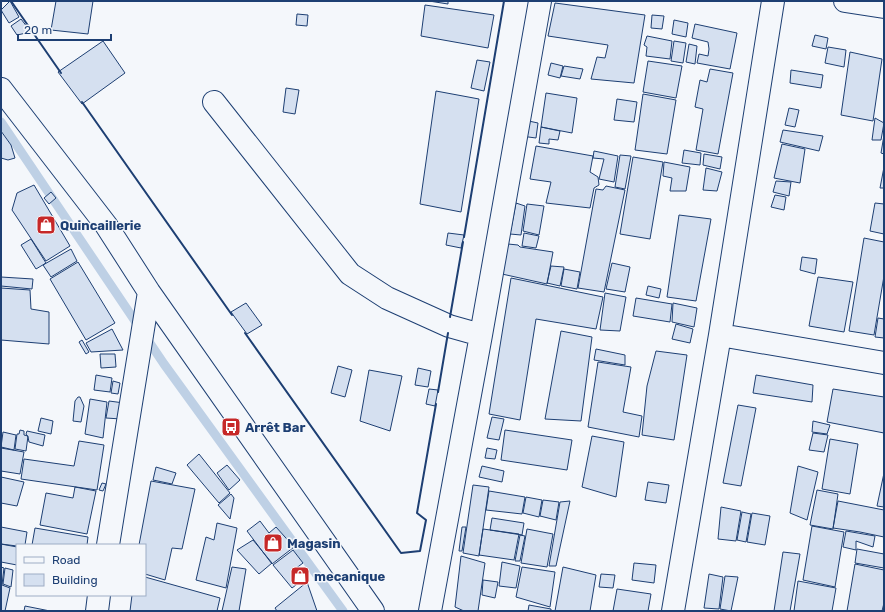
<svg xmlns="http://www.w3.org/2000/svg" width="885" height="612" viewBox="0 0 885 612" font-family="Rubik,sans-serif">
	<rect width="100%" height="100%" fill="#f4f7fb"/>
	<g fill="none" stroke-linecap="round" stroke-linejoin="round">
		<!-- stream -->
		<path stroke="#bed0e5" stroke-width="9" d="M1,122L164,364L343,611"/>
	</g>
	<!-- building -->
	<path fill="#d5e0f0" stroke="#1d3f73" d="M10,1L19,17L9,23L1,10Z
		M56,1H93L88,34L51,30Z
		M429,1H448V4Z
		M555,3L645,15L634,83L591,79L597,57L605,58L608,45L548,36Z
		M425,5L494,15L488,48L421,36Z
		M297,14L308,15L307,26L296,25Z
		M652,15L664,16L662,29L651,28Z
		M21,19L31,32L17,35L11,26Z
		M674,20L688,23L686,37L672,34Z
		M695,24L737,33L730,69L697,63L699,54L708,56L709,49L708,42L692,38Z
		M815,35L828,38L826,49L812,46Z
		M647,36L672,41L670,59L646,56L647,47L644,45Z
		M103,41L125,73L82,104L58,72Z
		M674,41L686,43L683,63L671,61Z
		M689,44L697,46L695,64L686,62Z
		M828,47L846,50L844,67L825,63Z
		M850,52L882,59L873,121L841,115Z
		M477,60L490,62L484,91L471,88Z
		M648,61L682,66L676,98L643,92Z
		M551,63L563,66L560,78L548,75Z
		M564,66L583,69L580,79L561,76Z
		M710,69L733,73L718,154L696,150L703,109L695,107L700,80L707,82Z
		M791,70L823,75L821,88L790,83Z
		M286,88L299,90L295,114L283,112Z
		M436,91L479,99L461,212L420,204Z
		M546,93L577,98L572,133L541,127Z
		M643,94L676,100L667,154L635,150Z
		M617,99L637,102L634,122L614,120Z
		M789,108L799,110L795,127L785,125Z
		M875,118L884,123L881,140H872Z
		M524,120L538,123L536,138L521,136Z
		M541,127L560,131L558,140L549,139V144L539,143Z
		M783,130L823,136L819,151L780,142Z
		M1,131L11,145L15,158L8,160L1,158Z
		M884,135V154L881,153Z
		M782,144L805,149L800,183L774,178Z
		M536,146L593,156L590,172L598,177L599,185L594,188L590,208L546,203L551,182L530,179Z
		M684,150L701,153L700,165L682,163Z
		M594,151L618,156L614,182L599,179L604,159L593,158Z
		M704,154L722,157L720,169L703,165Z
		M620,155L631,156L625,189L615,187Z
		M633,157L663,162L650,239L620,234Z
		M664,162L690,167L686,191H670L672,178L663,176Z
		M884,167V188H880Z
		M706,168L722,172L717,191L703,190Z
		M776,181L791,182L789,196L773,192Z
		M34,185L70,246L46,261L12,210L17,193Z
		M606,186L625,190L604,292L578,288L596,189L603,190Z
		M51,192L56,198L49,204L44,198Z
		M775,195L786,197L784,210L771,207Z
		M516,203L525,206L521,235L510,234Z
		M875,203L884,204V234L870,231Z
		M527,204L544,206L539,235L523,231Z
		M679,215L711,219L696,301L667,297Z
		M448,233L464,235L461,248L446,245Z
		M524,233L539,236L536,248L522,246Z
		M864,238L884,242V276L874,335L849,331Z
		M31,239L46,263L36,269L21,245Z
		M508,244L518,245L520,247L553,252L547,284L502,274Z
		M71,249L77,261L51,277L43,265Z
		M802,257L817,259L815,274L800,270Z
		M78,262L115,323L86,340L50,279Z
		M612,263L630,267L625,292L606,289Z
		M551,266L564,267L560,286L547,283Z
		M564,269L580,272L577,289L561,286Z
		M1,277L33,279L32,289L1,286Z
		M818,277L853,282L844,332L809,326Z
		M511,278L603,297L596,329L536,319L520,420L489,414Z
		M648,286L661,289L659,298L646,295Z
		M1,288L30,290L31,309L49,312V344L1,340Z
		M605,293L626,297L620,331L600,330Z
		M636,298L672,304L670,322L633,316Z
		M246,303L262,325L247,334L231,312Z
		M673,303L697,308L694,327L672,322Z
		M878,318L884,319V338L875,337Z
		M676,324L693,329L690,343L672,339Z
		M112,329L123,350L91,352L86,343Z
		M561,331L592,337L581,421L545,419Z
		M82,340L89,352L86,354L79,342Z
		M596,349L625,355V365L594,360Z
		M656,351L687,355L674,440L642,435L647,386Z
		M100,354H115L116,367L101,368Z
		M598,362L631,367L623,412L642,416L639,437L588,427Z
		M338,366L352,370L345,397L331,393Z
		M418,368L431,371L428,387L415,385Z
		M369,370L402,376L390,431L360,421Z
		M96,375L112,378L110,392L94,390Z
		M756,375L813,385L812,402L753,393Z
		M113,381L120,383L118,394L111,393Z
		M429,389L438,390L435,406L426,404Z
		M833,389L884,397V433L827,422Z
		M78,397H80L84,406L81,422L73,421L75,401Z
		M90,399L107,402L103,438L85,434Z
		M109,401L124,403L121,419L106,418Z
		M738,405L756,408L741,486L723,483Z
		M492,417L504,419L499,440L487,438Z
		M41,418L53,421L51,434L38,431Z
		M813,421L830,425L827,434L812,432Z
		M20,430L24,431V435L28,436L26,451L15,449L17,434H19Z
		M505,430L572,440L567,470L501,460Z
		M27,431L45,435L43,446L29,442L28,437L26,434Z
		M3,432L16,435L14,450L1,447Z
		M813,433L828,435L824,452L809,450Z
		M592,436L624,442L616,497L582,487Z
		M830,439L858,444L850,494L822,489Z
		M79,441L104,445L97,490L21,479L24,459L74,466Z
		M1,448L24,452L20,474L1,471Z
		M487,448L497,450L495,459L485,458Z
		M199,454L230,493L219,503L187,465Z
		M227,465L240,480L229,490L217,473Z
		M482,466L504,471L502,482L479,477Z
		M798,466L818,472L807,520L790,513Z
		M156,467L176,473L172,484L153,480Z
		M884,473V507L877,506Z
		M1,477L24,482L17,506L1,503Z
		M151,481L195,489L182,549L172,548L165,580L145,574V545H139Z
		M648,482L669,485L666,503L645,500Z
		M102,483L106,484L103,491L99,490Z
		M473,485L489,487L479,556L463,553Z
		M75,487L96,491L87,534L40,525L46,493L73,498Z
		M817,490L838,494L833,529L810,525Z
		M489,491L525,497L522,514L486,510Z
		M231,494L234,498L230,519L218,505Z
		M526,497L542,500L539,517L523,513Z
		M543,500L559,502L556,520L540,516Z
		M570,501L556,566H549L560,502Z
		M838,501L884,510V537L860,532L833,528Z
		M721,507L741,511L736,541L718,539Z
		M742,512L751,514L746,542L737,540Z
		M752,513L770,516L765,545L747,542Z
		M492,518L524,523L522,535L490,530Z
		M260,521L269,533L276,527L294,547L272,564L247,531Z
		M217,523L237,528L226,588L196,580L206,537L214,540Z
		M812,526L844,532L835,587L803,580Z
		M1,527L27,532L25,545H17V546L1,544Z
		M462,527H466L462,551H459Z
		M35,528L88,537L87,545H32Z
		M483,529L519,534L514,560L479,555Z
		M527,529L553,534L547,567L521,563Z
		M846,531L875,536L873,547L856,541V550L843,547Z
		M520,535L525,536L520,561H515Z
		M253,540L272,563L259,574L237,550Z
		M1,544L17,547V565L1,562Z
		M857,549L884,554V568L855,563Z
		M293,550L303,563L295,569L304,579L292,588L273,565Z
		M783,552L800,554L790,611H774Z
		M461,556L485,563L478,611H464L455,607Z
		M502,562L520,566L516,588L499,586Z
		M634,563L656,565L654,583L632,580Z
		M855,564L884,570V603L882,611H847Z
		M1,567L4,568L2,585L10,588L5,611H1Z
		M232,567L246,569L239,611H222Z
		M522,567L555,572L550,607L516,597Z
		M563,567L596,575L590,611H555Z
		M5,568L13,570L11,587L3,584Z
		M601,574L615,575L613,588L599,587Z
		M709,574L723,577L719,609L704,608Z
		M725,576L738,577L731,611L720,609Z
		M145,577L220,598L217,611H130L132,595H145Z
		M483,580L498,582L495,598L482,595Z
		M798,581L836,588L832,611H794Z
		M307,582L317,611H277L275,608Z
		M617,589L651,594L648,611H613Z
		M529,605L551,609V611H528Z
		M25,606L50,611H24Z"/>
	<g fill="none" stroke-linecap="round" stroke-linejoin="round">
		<!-- minor casing -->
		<g stroke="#1d3f73" stroke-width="24">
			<path id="minor" d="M845,1L884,7
				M1,89L106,225L149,292L373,611
				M214,102L350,274L387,298L449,326L481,335
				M720,335L884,363
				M108,545L149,292
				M97,611L99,595
				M430,611L481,335L540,1
				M673,611L720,335L773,1"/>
		</g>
		<!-- minor -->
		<use href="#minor" stroke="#f4f7fb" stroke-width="22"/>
		<!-- wall -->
		<path stroke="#1d3f73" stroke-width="2" d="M11,1L61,73
			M82,102L232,315
			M464,237L504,1
			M450,317L463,242
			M245,333L401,553L420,551L426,520L417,513L436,404
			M438,392L448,333"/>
	</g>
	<!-- icons -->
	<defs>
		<g id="shop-square" transform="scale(1)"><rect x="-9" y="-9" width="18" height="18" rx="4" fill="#c62828" stroke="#f4f7fb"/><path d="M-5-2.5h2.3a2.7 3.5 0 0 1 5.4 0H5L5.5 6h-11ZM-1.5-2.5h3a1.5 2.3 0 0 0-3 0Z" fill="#fff"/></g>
		<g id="bus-square" transform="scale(1)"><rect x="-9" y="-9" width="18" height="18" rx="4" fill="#c62828" stroke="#f4f7fb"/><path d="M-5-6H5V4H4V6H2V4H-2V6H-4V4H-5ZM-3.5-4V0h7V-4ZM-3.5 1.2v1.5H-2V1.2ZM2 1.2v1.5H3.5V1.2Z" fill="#fff"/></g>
	</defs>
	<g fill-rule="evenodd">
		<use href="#shop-square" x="46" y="225"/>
		<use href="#bus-square" x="231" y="427"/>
		<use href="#shop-square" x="273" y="543"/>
		<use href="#shop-square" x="300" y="576"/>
	</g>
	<g text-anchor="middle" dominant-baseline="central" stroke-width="3" stroke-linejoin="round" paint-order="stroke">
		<!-- poi labels -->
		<g font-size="13" font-weight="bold" fill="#1d3f73" stroke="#f4f7fb" text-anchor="start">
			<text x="60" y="225">Quincaillerie</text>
			<text x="245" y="427">Arrêt Bar</text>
			<text x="287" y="543">Magasin</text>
			<text x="314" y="576">mecanique</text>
		</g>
	</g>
	<!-- border -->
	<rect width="885" height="612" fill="none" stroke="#1d3f73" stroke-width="4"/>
	<!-- legend -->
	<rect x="16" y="544" width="130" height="52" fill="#f4f7fb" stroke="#9eadc5"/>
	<rect x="24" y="557" width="20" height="6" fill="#f4f7fb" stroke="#9eadc5"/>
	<text x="52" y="564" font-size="12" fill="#1d3f73">Road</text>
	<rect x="24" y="574" width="20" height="12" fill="#d5e0f0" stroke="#9eadc5"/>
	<text x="52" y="584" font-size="12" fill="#1d3f73">Building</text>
	<!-- scale -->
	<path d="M18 34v6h93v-6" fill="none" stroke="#1d3f73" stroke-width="2"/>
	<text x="24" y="34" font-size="12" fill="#1d3f73" stroke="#f4f7fb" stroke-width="3" paint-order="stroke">20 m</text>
</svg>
